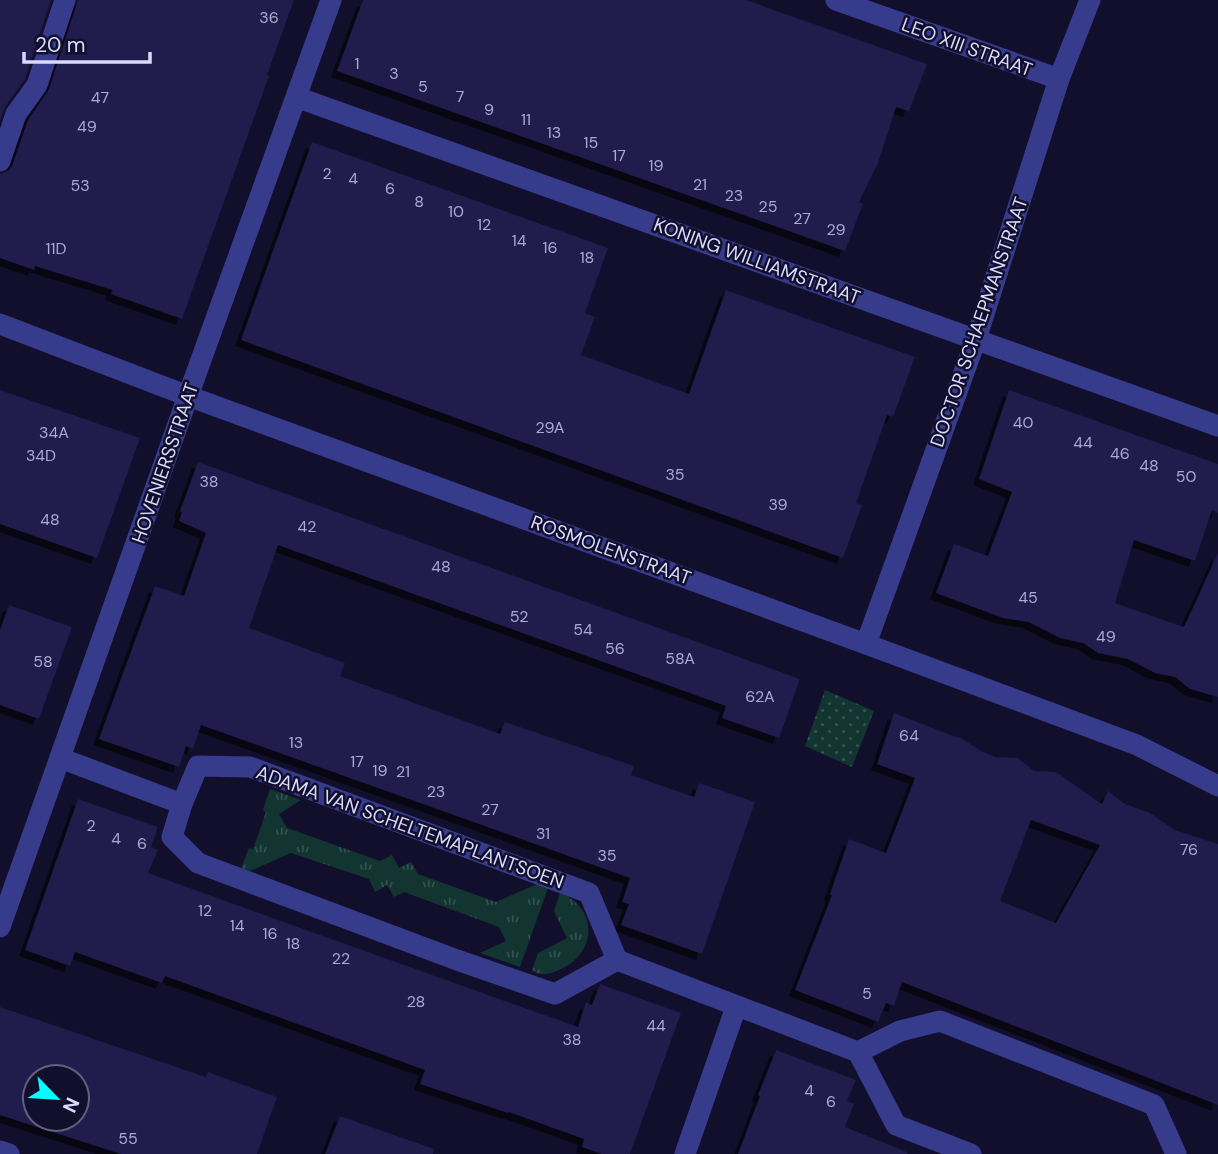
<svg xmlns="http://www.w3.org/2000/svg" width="1218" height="1154" viewBox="0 0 1218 1154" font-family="'DM Sans',sans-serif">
	<defs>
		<pattern id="grass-tufts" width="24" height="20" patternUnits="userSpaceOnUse" patternTransform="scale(1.75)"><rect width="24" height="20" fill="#123531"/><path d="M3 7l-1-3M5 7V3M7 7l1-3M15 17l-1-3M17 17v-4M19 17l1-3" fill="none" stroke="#345250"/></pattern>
		<pattern id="park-dots" width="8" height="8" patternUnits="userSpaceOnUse" patternTransform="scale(1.75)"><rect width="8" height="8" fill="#123531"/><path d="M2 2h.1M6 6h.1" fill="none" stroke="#345250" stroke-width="1.8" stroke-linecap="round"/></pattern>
		<filter id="shadow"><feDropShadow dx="-6" dy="6" stdDeviation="0" flood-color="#0009"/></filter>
	</defs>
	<rect width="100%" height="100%" fill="#110f2b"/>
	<!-- grass -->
	<path fill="url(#grass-tufts)" d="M270,789L301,800L279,814L287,828L380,861L392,855L399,868L411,862L418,874L496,902L537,884L548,888L520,967L480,953L506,941L499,927L404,892L394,897L387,885L375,892L369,879L291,853L250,871L241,868L249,848L253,849L266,812L263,810Z
		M560,893C597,907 598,950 563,968C557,971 549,975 542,974C538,974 535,972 532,970L538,953L567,938L554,911Z"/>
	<!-- park -->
	<path fill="url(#park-dots)" d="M825,690L874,711L852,767L805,746Z"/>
	<!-- building -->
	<path fill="#201a4d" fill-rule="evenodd" filter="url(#shadow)" d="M0,0H51L25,79L5,107L0,120Z
		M78,0H294L267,75L269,76L182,319L111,294L113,290L35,266L34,270L0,258V174L8,171L12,166L28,120L49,89Z
		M363,0H746L927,64L909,111L896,107L878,163L859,202L863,204L845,251L337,71Z
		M312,142L608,248L585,313L595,317L581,355L689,394L726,290L915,357L893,417L887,415L856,503L862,505L843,558L241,340Z
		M0,390L140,438L97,558L0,524Z
		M1009,390L1218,464V513L1212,510L1195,561L1134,540L1115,603L1184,627L1218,553V697L1190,689L1175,677L1155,673L1128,659L1098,653L1083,643L1060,638L1029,622L1003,618L936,593L954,544L988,556L1012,492L979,479Z
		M198,462L800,679L779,738L722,718L726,706L278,545L249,628L345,663L340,676L500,734L505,722L634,766L631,775L694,797L699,783L755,802L702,954L621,925L629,904L622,902L630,878L468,820L201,725L193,749L186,746L179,767L99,739L155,586L184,596L206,533L179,521L182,512L180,511Z
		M9,605L72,627L39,719L0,705V630Z
		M894,713L956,737L961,738L983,752L995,757L1018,758L1034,771L1056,772L1102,804L1108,791L1125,804L1150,813L1175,830L1218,844V1105L902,982L894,1006L886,1003L878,1022L795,990L832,895L830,894L849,839L886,853L915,778L877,764ZM1031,820L1100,845L1056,923L1000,901Z
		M78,799L158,827L151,847L158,850L148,873L309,931L578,1027L586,1002L592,1005L600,984L681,1013L630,1154H602L582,1147L584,1139L509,1112L508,1113L420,1084L425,1070L165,976L162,983L75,952L70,966L25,950Z
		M0,1007L206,1077L208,1072L277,1097L257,1154H121L0,1115ZM35,1077H77V1119H35Z
		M776,1050L856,1080L847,1101L854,1104L845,1127L907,1152V1154H738L760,1096L758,1095Z
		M340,1116L434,1149L433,1154H325Z"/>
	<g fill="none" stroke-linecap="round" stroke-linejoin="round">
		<!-- minor -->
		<path stroke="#373b8c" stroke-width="21" d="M836,0L1059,79
			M296,97L1218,426
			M0,161L16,114L37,85L65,0
			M0,324L188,396L866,644L1137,745L1218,786
			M866,644L976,339L1059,79L1090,0
			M60,758L182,804
			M0,927L188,396L331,0
			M617,960L555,994L457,960L198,863L172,837L182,804L198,766L250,767L589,893L617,960L858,1052L896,1125L971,1154
			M858,1052L900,1031L940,1021L1154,1105L1176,1154
			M0,1151L9,1154
			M685,1154L736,1007"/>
	</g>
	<g text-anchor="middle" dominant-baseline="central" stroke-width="5" stroke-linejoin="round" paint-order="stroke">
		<!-- number labels -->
		<g font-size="16" fill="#aca9d2">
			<text x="269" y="17">36</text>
			<text x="357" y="63">1</text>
			<text x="394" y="73">3</text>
			<text x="423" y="86">5</text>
			<text x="460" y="96">7</text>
			<text x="100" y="97">47</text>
			<text x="489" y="109">9</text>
			<text x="526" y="119">11</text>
			<text x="87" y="126">49</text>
			<text x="554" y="132">13</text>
			<text x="591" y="142">15</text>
			<text x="619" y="155">17</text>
			<text x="656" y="165">19</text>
			<text x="327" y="173">2</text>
			<text x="353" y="178">4</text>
			<text x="700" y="184">21</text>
			<text x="80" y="185">53</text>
			<text x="390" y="188">6</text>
			<text x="734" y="195">23</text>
			<text x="419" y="201">8</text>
			<text x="768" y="206">25</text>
			<text x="456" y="211">10</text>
			<text x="802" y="218">27</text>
			<text x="484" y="224">12</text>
			<text x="836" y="229">29</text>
			<text x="519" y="240">14</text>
			<text x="550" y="247">16</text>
			<text x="56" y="248">11D</text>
			<text x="587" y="257">18</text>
			<text x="1023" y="422">40</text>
			<text x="550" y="427">29A</text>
			<text x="54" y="432">34A</text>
			<text x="1083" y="442">44</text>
			<text x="1120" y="453">46</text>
			<text x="41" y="455">34D</text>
			<text x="1149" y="465">48</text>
			<text x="675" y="474">35</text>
			<text x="1186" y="476">50</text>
			<text x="209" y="481">38</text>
			<text x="778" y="504">39</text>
			<text x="50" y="519">48</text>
			<text x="307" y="526">42</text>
			<text x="441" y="566">48</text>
			<text x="1028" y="597">45</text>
			<text x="519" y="616">52</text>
			<text x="583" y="629">54</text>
			<text x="1106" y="636">49</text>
			<text x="615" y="648">56</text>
			<text x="680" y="658">58A</text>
			<text x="43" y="661">58</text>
			<text x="760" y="696">62A</text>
			<text x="909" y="735">64</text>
			<text x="296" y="742">13</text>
			<text x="357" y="761">17</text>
			<text x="380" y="770">19</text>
			<text x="403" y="771">21</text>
			<text x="436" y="791">23</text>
			<text x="490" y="809">27</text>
			<text x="91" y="825">2</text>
			<text x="543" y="833">31</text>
			<text x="116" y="838">4</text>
			<text x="142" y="843">6</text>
			<text x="1189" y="849">76</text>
			<text x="607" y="855">35</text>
			<text x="205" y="910">12</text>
			<text x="237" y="925">14</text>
			<text x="270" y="933">16</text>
			<text x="293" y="943">18</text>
			<text x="341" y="958">22</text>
			<text x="867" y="993">5</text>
			<text x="416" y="1001">28</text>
			<text x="656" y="1025">44</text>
			<text x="572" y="1039">38</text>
			<text x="809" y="1090">4</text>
			<text x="831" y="1101">6</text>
			<text x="128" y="1138">55</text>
		</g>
		<!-- street labels -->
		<g font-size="19" fill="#dad9ff" stroke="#110f2b">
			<text transform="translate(967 47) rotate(20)">LEO XIII STRAAT</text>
			<text transform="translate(757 261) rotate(20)">KONING WILLIAMSTRAAT</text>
			<text transform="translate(979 322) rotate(-71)">DOCTOR SCHAEPMANSTRAAT</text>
			<text transform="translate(165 463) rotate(-71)">HOVENIERSSTRAAT</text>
			<text transform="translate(611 550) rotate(20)">ROSMOLENSTRAAT</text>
			<text transform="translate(410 827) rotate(20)">ADAMA VAN SCHELTEMAPLANTSOEN</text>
		</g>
	</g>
	<!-- north arrow -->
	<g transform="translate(56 1098) rotate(115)"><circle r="33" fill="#110f2b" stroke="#616080" stroke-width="2"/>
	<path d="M0-5L12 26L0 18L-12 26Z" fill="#05fcff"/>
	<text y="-10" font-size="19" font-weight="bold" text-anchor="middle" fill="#dad9ff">N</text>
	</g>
	<!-- scale -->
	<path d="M24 52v10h126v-10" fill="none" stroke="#dad9ff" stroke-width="3.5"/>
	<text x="35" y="52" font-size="21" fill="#dad9ff" stroke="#110f2b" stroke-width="5" paint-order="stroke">20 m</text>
</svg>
